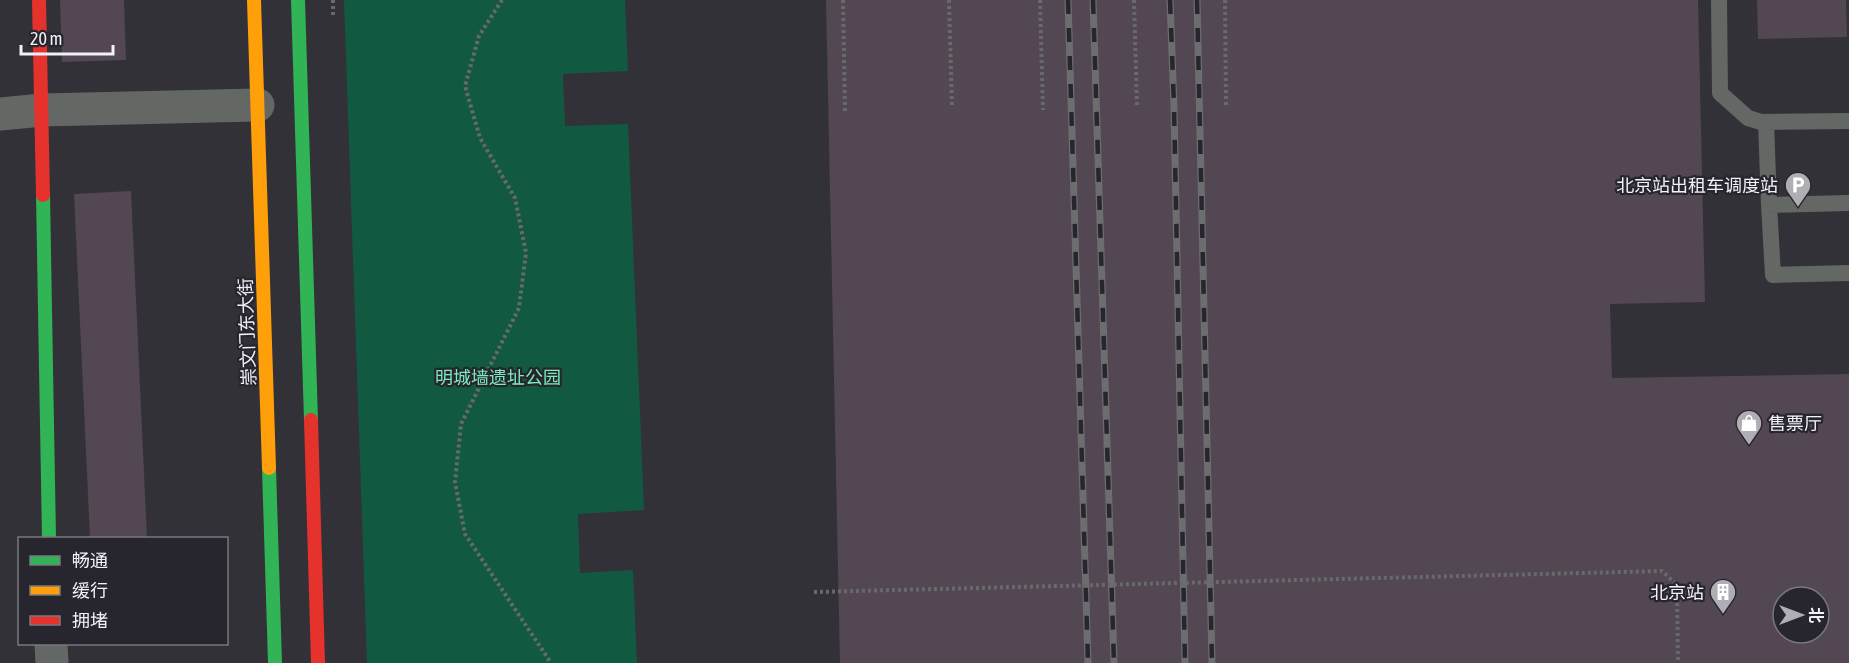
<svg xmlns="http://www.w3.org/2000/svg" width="1849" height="663" viewBox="0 0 1849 663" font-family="'Asap Condensed','Noto Sans SC',sans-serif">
	<rect width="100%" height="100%" fill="#323137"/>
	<!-- green -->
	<path fill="#125942" d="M344,0H625L628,71L563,74L565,126L628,124L644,510L578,514L580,573L633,570L637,663H367Z"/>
	<!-- building -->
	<path fill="#524752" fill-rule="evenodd" d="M60,0H124L126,60L62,62Z
		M826,0H1698L1705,302L1610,304L1612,378L1849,374V663H840ZM1783,597H1819V633H1783Z
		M1757,0H1846L1847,37L1758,39Z
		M131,191L147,538H90L74,194Z"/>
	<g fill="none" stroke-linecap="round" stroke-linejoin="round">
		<!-- path -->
		<path stroke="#686a69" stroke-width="4" stroke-dasharray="3 3" stroke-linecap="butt" d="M333,0V17
			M502,0L479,36L465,86L480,138L515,198L526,253L519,308L461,424L455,482L465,534L551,663
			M843,0L845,111
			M949,0L952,107
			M1040,0L1043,110
			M1134,0L1137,107
			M1225,0L1226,106
			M1677,585L1678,663"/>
		<!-- lane -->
		<path stroke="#646864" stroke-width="16" d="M1719,0L1720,93L1748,118L1761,122L1849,121
			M1766,122L1769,205L1849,203
			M1769,205L1773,275L1849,273"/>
		<!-- street -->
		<path stroke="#646864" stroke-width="33" d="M0,114L42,110L258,105
			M51,644L52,663"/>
		<!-- fast -->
		<path stroke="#30b455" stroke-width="14" d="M298,0L311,420
			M43,195L49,538
			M269,468L275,663"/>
		<!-- slow -->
		<path stroke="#ff9f0a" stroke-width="14" d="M254,0L269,468"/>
		<!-- jam -->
		<path stroke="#e5322d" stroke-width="14" d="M39,0L43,195
			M311,420L318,663"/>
		<!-- rail casing -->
		<g stroke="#6c6d6e" stroke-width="7">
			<path id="rail" d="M1068,0L1088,663
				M1093,0L1114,663
				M1170,0L1174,106L1185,663
				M1197,0L1212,663"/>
		</g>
		<!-- rail -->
		<use href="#rail" stroke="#27252e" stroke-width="4.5" stroke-dasharray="14" stroke-linecap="butt"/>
		<!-- path-bridge -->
		<path stroke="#686a69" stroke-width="4" stroke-dasharray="3 3" stroke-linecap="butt" d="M814,592L1662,571L1677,585"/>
	</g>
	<!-- icons -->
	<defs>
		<g id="parking-pin" transform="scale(1.35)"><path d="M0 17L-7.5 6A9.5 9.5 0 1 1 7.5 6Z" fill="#afaeb4" stroke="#27252e"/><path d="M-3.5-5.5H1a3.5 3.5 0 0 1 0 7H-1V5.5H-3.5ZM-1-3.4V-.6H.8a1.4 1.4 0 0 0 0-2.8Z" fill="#fff"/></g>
		<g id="shop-pin" transform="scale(1.35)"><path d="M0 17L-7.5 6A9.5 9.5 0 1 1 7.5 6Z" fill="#afaeb4" stroke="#27252e"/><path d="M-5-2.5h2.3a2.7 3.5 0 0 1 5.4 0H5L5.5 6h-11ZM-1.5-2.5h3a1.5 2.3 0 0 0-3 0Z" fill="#fff"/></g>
		<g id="building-pin" transform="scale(1.35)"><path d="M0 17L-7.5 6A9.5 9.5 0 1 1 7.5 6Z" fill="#afaeb4" stroke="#27252e"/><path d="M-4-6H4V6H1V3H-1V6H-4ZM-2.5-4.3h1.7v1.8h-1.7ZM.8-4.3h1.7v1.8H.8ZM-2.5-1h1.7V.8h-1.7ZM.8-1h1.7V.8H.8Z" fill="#fff"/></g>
	</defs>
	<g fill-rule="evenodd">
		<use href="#parking-pin" x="1798" y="185"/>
		<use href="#shop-pin" x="1749" y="423"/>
		<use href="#building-pin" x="1723" y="592"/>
	</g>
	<g text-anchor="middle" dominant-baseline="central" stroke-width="4.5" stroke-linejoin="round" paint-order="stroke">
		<!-- poi labels -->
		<g font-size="18" fill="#f3f1f8" stroke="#27252e" text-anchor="end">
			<text x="1778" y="185">北京站出租车调度站</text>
			<text x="1768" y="423" text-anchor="start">售票厅</text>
			<text x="1704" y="592">北京站</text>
		</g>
		<!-- street labels -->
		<g font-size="18" fill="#f3f1f8" stroke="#27252e">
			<text transform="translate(247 332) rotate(-92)">崇文门东大街</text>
		</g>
		<!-- park labels -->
		<g font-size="18" fill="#7aecbd" stroke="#27252e">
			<text x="498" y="377">明城墙遗址公园</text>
		</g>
	</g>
	<!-- legend -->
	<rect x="18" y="537" width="210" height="108" fill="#27252e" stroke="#79777f" stroke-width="1.5"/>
	<rect x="30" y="556" width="30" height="9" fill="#30b455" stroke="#79777f" stroke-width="1.5"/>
	<text x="72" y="567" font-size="18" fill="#f3f1f8">畅通</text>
	<rect x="30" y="586" width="30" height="9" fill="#ff9f0a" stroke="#79777f" stroke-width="1.5"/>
	<text x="72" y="597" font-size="18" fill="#f3f1f8">缓行</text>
	<rect x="30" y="616" width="30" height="9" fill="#e5322d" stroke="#79777f" stroke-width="1.5"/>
	<text x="72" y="627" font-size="18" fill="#f3f1f8">拥堵</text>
	<!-- north arrow -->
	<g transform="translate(1801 615) rotate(90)"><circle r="28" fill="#27252e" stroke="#79777f" stroke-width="1.5"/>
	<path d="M0-4.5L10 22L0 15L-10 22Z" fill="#afaeb4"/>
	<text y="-9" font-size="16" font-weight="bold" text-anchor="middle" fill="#f3f1f8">北</text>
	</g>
	<!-- scale -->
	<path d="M21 45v9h92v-9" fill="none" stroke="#f3f1f8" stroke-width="3"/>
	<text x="30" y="45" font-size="18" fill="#f3f1f8" stroke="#27252e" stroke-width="4.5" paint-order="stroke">20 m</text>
</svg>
